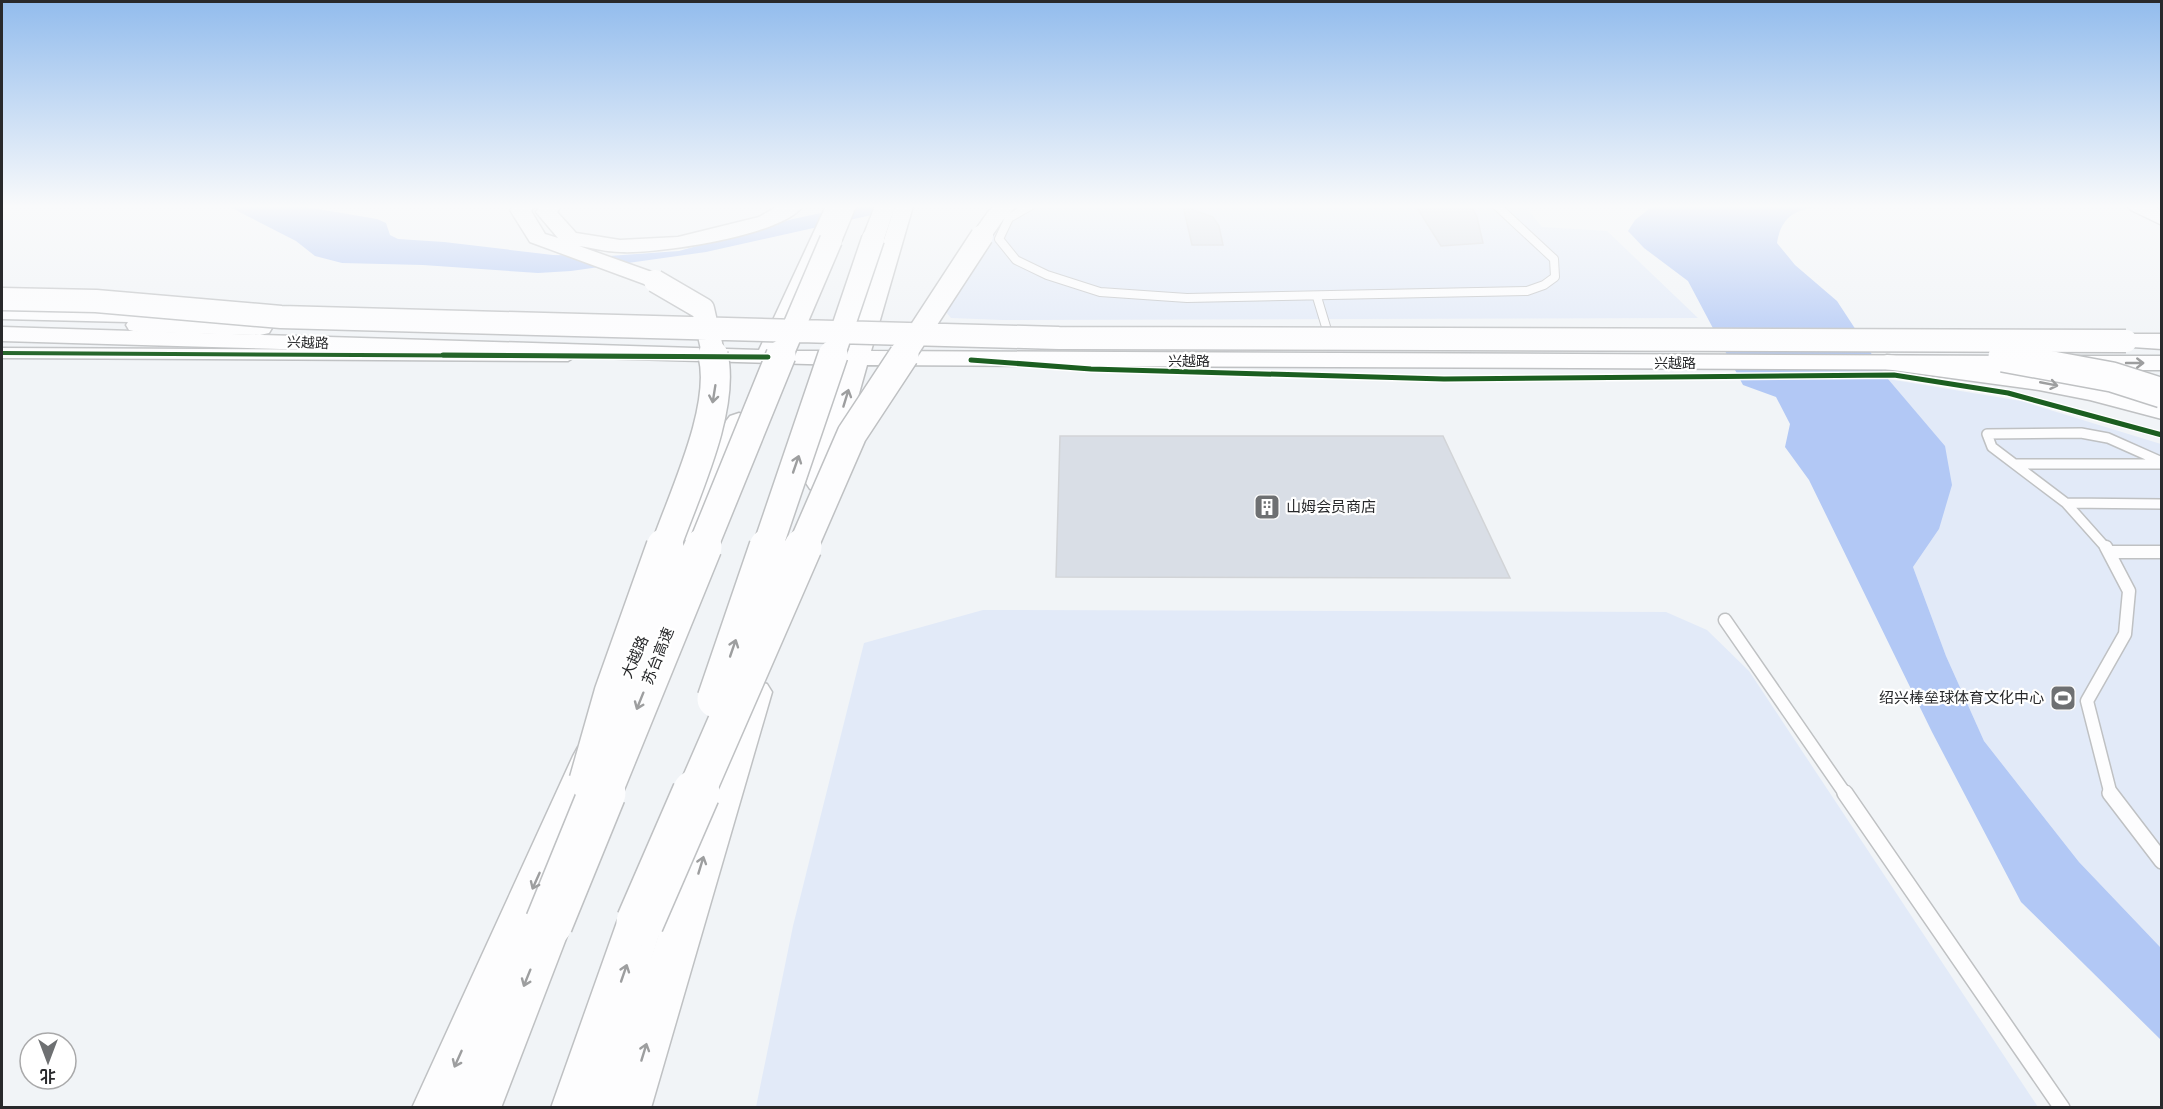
<svg xmlns="http://www.w3.org/2000/svg" width="2163" height="1109" viewBox="0 0 2163 1109" font-family="'Nunito Sans','Noto Sans SC',sans-serif">
	<rect width="100%" height="100%" fill="#f1f4f7"/>
	<!-- green -->
	<path fill="#e2eaf8" d="M1018,206H1525L1542,227L1607,231L1698,318L1003,320L951,318L945,311C961,280 989,225 1018,206Z
		M1888,379L2021,401L2161,444V948L2079,862L1984,741L1946,656L1913,567L1939,529Z
		M983,610L1666,612L1707,630L1749,671L2038,1107H756L793,926L864,643Z"/>
	<!-- water -->
	<path fill="#b2c8f5" d="M228,206H300L377,219L386,223L390,235L398,239L444,242L553,255L609,256L679,251L793,219L854,206H912L706,252L571,271L538,273L423,265L342,263L315,256L296,241Z
		M1653,206H1830C1802,208 1782,211 1777,243L1795,265L1837,301L1888,379L1945,446L1952,485L1939,529L1913,567L1946,656L1984,741L2079,862L2161,948V1040L2021,902L1932,732L1809,480L1785,447L1790,424L1776,397L1743,385L1688,281L1644,248L1628,231L1635,220Z"/>
	<!-- building -->
	<path fill="#d9dee6" stroke="#d2d4d7" stroke-width="1.5" d="M1183,206L1213,217L1219,226L1223,245H1192Z
		M1416,206H1471L1477,217L1483,243L1441,246Z
		M1060,436H1443L1510,578L1056,577Z"/>
	<g fill="none" stroke-linecap="round" stroke-linejoin="round">
		<!-- lane-far3 casing -->
		<g stroke="#bfc1c3" stroke-width="10">
			<path id="lane-far3" d="M1030,206L1009,218L999,239L1016,260L1047,275L1100,292L1187,298L1527,291L1544,285L1555,277L1554,259L1497,206
				M1317,297L1327,330"/>
		</g>
		<!-- lane-far2 casing -->
		<g stroke="#bfc1c3" stroke-width="12">
			<path id="lane-far2" d="M2015,464H2161
				M2066,503L2162,504
				M2107,549L2066,503L1992,447L1987,434L2081,433L2108,438L2162,462"/>
		</g>
		<!-- lane-far1 casing -->
		<g stroke="#bfc1c3" stroke-width="15">
			<path id="lane-far1" d="M2106,547L2129,591L2125,634L2087,701L2111,795
				M2110,552H2162
				M1725,620L1846,795"/>
		</g>
		<!-- lane casing -->
		<g stroke="#bfc1c3" stroke-width="18">
			<path id="lane" d="M1845,793L2062,1108
				M2110,793L2162,861"/>
		</g>
		<!-- street casing -->
		<g stroke="#bfc1c3" stroke-width="3">
			<path id="street" d="M2,348L568,351L576,356L568,361L2,358Z"/>
		</g>
		<!-- secondary casing -->
		<g stroke="#bfc1c3" stroke-width="3">
			<path id="secondary" d="M826,206H844L782,351H848L895,206H913L871,351L2032,356L2040,358L2044,363L2040,368L2032,370L867,365L834,483L830,489L820,491L810,489L806,483L844,365L2,341V327L759,350Z
				M2077,356H2162V370H2077L2069,368L2065,363L2069,358Z
				M739,413L748,416L752,421L686,575L682,582L671,584L660,582L656,575L726,421L730,416Z
				M755,680L767,684L772,692L651,1108H602L738,692L743,684Z
				M591,743L604,747L609,756L461,1108H412L573,756L578,747Z"/>
		</g>
		<!-- highway casing -->
		<g stroke="#bfc1c3" stroke-width="3">
			<path id="highway" d="M513,206H535L531,211L545,234L558,238L536,212L540,206H561L557,212L576,233L620,240L678,237L759,217L778,206H803C782,236 657,254 621,252C607,252 593,248 579,246L663,276L666,281L663,286L655,288L530,242L510,210Z
				M836,206H856L842,240L839,245L831,246L823,245L820,240Z
				M875,206H895L884,239L880,243L873,245L866,243L862,239Z
				M994,206H1017L1003,220L989,240L982,242L975,240L971,236L988,212Z
				M2128,206H2153L2162,211V225L2131,210Z
				M2,305L163,308L171,310L175,315L173,319L260,321L269,323L272,328L269,333L260,335L138,332L129,330L126,325L128,322L2,319Z
				M2126,334H2162V349L2117,346L2114,341L2117,336Z
				M1887,355C1980,365 2072,376 2162,402V419L2090,400L2039,390L1878,368L1874,363L1878,358Z
				M549,903L566,909L572,923L501,1108H447L532,909Z
				M640,903L657,908L663,922L605,1108H551L617,922L623,908Z"/>
		</g>
		<!-- lane-far3 -->
		<use href="#lane-far3" stroke="#fdfdfe" stroke-width="8"/>
		<!-- lane-far2 -->
		<use href="#lane-far2" stroke="#fdfdfe" stroke-width="9"/>
		<!-- lane-far1 -->
		<use href="#lane-far1" stroke="#fdfdfe" stroke-width="12"/>
		<!-- lane -->
		<use href="#lane" stroke="#fdfdfe" stroke-width="15"/>
		<!-- street -->
		<use href="#street" fill="#fdfdfe" fill-rule="evenodd"/>
		<!-- secondary -->
		<use href="#secondary" fill="#fdfdfe" fill-rule="evenodd"/>
		<!-- highway -->
		<use href="#highway" fill="#fdfdfe" fill-rule="evenodd"/>
		<!-- highway-bridge-far3 casing -->
		<g stroke="#bfc1c3" stroke-width="25" stroke-linecap="butt">
			<path id="highway-bridge-far3" d="M655,281L703,309L714,357
				M2,299L96,301L281,317L1059,338L2126,341
				M781,357L831,240
				M833,357L873,239
				M903,357L982,236"/>
		</g>
		<!-- highway-bridge-far2 casing -->
		<g stroke="#bfc1c3" stroke-width="32" stroke-linecap="butt">
			<path id="highway-bridge-far2" d="M2003,357L2112,377L2162,393
				M665,549C683,497 726,409 713,355
				M702,549L781,355
				M767,549L833,355
				M802,549L852,434L904,355"/>
		</g>
		<!-- highway-bridge-far1 casing -->
		<g stroke="#bfc1c3" stroke-width="40" stroke-linecap="butt">
			<path id="highway-bridge-far1" d="M716,699L768,547
				M588,781L613,693L665,547
				M602,795L703,547
				M695,795L803,547"/>
		</g>
		<!-- highway-bridge casing -->
		<g stroke="#bfc1c3" stroke-width="50" stroke-linecap="butt">
			<path id="highway-bridge" d="M640,922L696,793
				M549,923L602,793"/>
		</g>
		<!-- highway-bridge-far3 -->
		<use href="#highway-bridge-far3" stroke="#fdfdfe" stroke-width="22"/>
		<!-- highway-bridge-far2 -->
		<use href="#highway-bridge-far2" stroke="#fdfdfe" stroke-width="29"/>
		<!-- highway-bridge-far1 -->
		<use href="#highway-bridge-far1" stroke="#fdfdfe" stroke-width="37"/>
		<!-- highway-bridge -->
		<use href="#highway-bridge" stroke="#fdfdfe" stroke-width="47"/>
		<!-- cycleway-far1 casing -->
		<g stroke="#fff" stroke-width="6">
			<path id="cycleway-far1" d="M2,353L730,357"/>
		</g>
		<!-- cycleway casing -->
		<g stroke="#fff" stroke-width="8">
			<path id="cycleway" d="M443,355L768,357
				M971,360L1091,369L1444,379L1894,375L2008,393L2162,435"/>
		</g>
		<!-- cycleway-far1 -->
		<use href="#cycleway-far1" stroke="#1b5e20" stroke-width="4"/>
		<!-- cycleway -->
		<use href="#cycleway" stroke="#1b5e20" stroke-width="5"/>
	</g>
	<!-- one-way arrows -->
	<defs><path id="oneway-shaft" d="M-6 0H5M1.5-3L5.5 0L1.5 3" fill="none" stroke-width="1.6" stroke-linecap="round" stroke-linejoin="round" transform="scale(1.5)"/></defs>
	<g stroke="#9d9e9f">
		<use href="#oneway-shaft" transform="translate(2135 363)"/>
		<use href="#oneway-shaft" transform="translate(2049 384) rotate(11)"/>
		<use href="#oneway-shaft" transform="translate(714 394) rotate(99)"/>
		<use href="#oneway-shaft" transform="translate(846 398) rotate(-73)"/>
		<use href="#oneway-shaft" transform="translate(796 464) rotate(-71)"/>
		<use href="#oneway-shaft" transform="translate(733 648) rotate(-71)"/>
		<use href="#oneway-shaft" transform="translate(640 701) rotate(112)"/>
		<use href="#oneway-shaft" transform="translate(701 865) rotate(-73)"/>
		<use href="#oneway-shaft" transform="translate(536 881) rotate(114)"/>
		<use href="#oneway-shaft" transform="translate(624 973) rotate(-71)"/>
		<use href="#oneway-shaft" transform="translate(527 978) rotate(112)"/>
		<use href="#oneway-shaft" transform="translate(644 1052) rotate(-73)"/>
		<use href="#oneway-shaft" transform="translate(458 1059) rotate(114)"/>
	</g>
	<!-- sky -->
	<linearGradient id="sky" x2="0" y2="1"><stop stop-color="#92bced"/><stop offset="0.57" stop-color="#f9fafb"/><stop offset="1" stop-color="#f9fafb" stop-opacity="0"/></linearGradient>
	<rect width="2163" height="362" fill="url(#sky)"/>
	<!-- icons -->
	<defs>
		<g id="building-square" transform="scale(1.35)"><rect x="-9" y="-9" width="18" height="18" rx="4" fill="#6e7072" stroke="#fff"/><path d="M-4-6H4V6H1V3H-1V6H-4ZM-2.5-4.3h1.7v1.8h-1.7ZM.8-4.3h1.7v1.8H.8ZM-2.5-1h1.7V.8h-1.7ZM.8-1h1.7V.8H.8Z" fill="#fff"/></g>
		<g id="stadium-square" transform="scale(1.35)"><rect x="-9" y="-9" width="18" height="18" rx="4" fill="#6e7072" stroke="#fff"/><path d="M0-5a6.5 5 0 1 0 0 10a6.5 5 0 1 0 0-10ZM-3.5-1.8h7v3.6h-7Z" fill="#fff"/></g>
	</defs>
	<g fill-rule="evenodd">
		<use href="#building-square" x="1267" y="507"/>
		<use href="#stadium-square" x="2063" y="698"/>
	</g>
	<g text-anchor="middle" dominant-baseline="central" stroke-width="4.5" stroke-linejoin="round" paint-order="stroke">
		<!-- far-street labels -->
		<g font-size="14" fill="#28292b" stroke="#fff">
			<text transform="translate(308 343) rotate(2)">兴越路</text>
			<text x="1189" y="361">兴越路</text>
			<text x="1675" y="363">兴越路</text>
		</g>
		<!-- poi labels -->
		<g font-size="15" fill="#28292b" stroke="#fff" text-anchor="start">
			<text x="1286" y="507">山姆会员商店</text>
			<text x="2044" y="698" text-anchor="end">绍兴棒垒球体育文化中心</text>
		</g>
		<!-- street labels -->
		<g font-size="15" fill="#28292b" stroke="#fff">
			<text transform="translate(658 656) rotate(-68)">苏台高速</text>
			<text transform="translate(635 657) rotate(-66)">大越路</text>
		</g>
	</g>
	<!-- border -->
	<rect width="2163" height="1109" fill="none" stroke="#28292b" stroke-width="6"/>
	<!-- north arrow -->
	<g transform="translate(48 1061) rotate(180)"><circle r="28" fill="#ffffff" stroke="#a9a9aa" stroke-width="1.5"/>
	<path d="M0-4.5L10 22L0 15L-10 22Z" fill="#6e7072"/>
	<text y="-9" font-size="16" font-weight="bold" text-anchor="middle" fill="#28292b">北</text>
	</g>
</svg>
